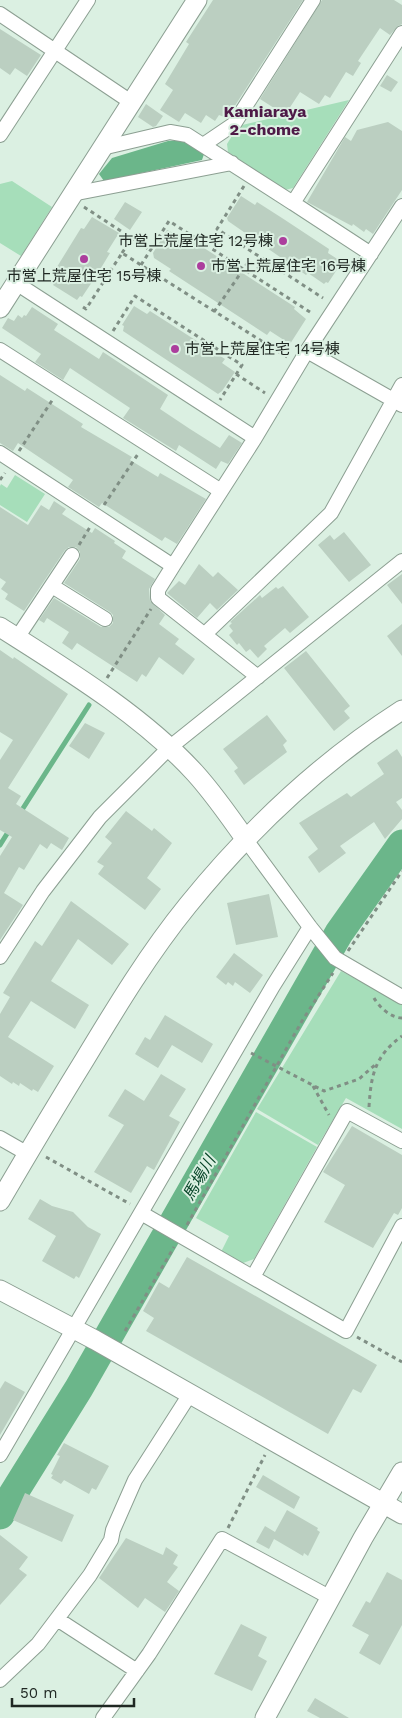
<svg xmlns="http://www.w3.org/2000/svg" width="402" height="1718" viewBox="0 0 402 1718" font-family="'Work Sans','Noto Sans JP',sans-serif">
	<rect width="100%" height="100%" fill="#dbf0e2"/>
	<!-- green -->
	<path fill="#a6deba" d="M349,100L293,188L285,190L228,152L227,144L238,126Z
		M12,181L52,207L21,256L0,243V184Z
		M15,475L45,494L27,522L0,505V486L1,484L7,488Z
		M341,971L402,1004V1129L346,1098L318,1145L257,1109Z
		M256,1112L317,1147L254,1259L243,1263L221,1252L229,1236L196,1218Z"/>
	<!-- water -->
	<path fill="#6bb68a" d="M183,140L204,154L202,160L104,181L99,174L112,158L168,141Z"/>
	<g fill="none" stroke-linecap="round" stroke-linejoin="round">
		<!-- stream -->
		<path stroke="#6bb68a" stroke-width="5" d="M20,813L89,705
			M0,845L10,829"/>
		<!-- river -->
		<path stroke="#6bb68a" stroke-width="29" d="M0,1515L79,1388L339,933L402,844"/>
	</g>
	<!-- building -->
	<path fill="#bbcfc1" d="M213,0H303L227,118L219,115L215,121L206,115L201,123L185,113L179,122L160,110L173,90L165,84L189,44L186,42Z
		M322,0H394L402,5V24L398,26L390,35L380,28L358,61L361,63L353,76L346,72L330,98L325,95L319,104L300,92L285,115L260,99Z
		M0,29L41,55L27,76L15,68L10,75L0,68Z
		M387,75L398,82L391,92L380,86Z
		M146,104L163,116L156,126L153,127L138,117Z
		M388,122L402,131V190L373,234L366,229L364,232L353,224L352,226L307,202L345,137L351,141L357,130Z
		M241,196L255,205L257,202L282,218L329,249L328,253L342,262L328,283L326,282L324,284L308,273L306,275L228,221L227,218Z
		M125,202L142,212L130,230L114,219Z
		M92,217L119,233L107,252L110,253L98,273L82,297L80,296L77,300L53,285L56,278L52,275L81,228L84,229Z
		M167,230L182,237L184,235L295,307L294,309L306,319L290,344L270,331L267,335L169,271L171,269L154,258L153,253Z
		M134,306L147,314L150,311L225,359L222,363L235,372L222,391L218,394L123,331L124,326L122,325Z
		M32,307L58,324L54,330L99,359L103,352L168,395L160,409L190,429L220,448L229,435L242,443L228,464L221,461L216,469L179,445L176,451L123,418L130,408L70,368L63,380L35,362L41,354L2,328L8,318L14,321L18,315L22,318L24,315L26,316Z
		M0,375L25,391L27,388L83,424L81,427L132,457L130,460L158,477L160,473L206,499L177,544L165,537L162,541L102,503L99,507L68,487L73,480L18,443L13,451L0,443Z
		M54,501L66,509L62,514L92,533L95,528L115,541L114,543L126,551L122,558L155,579L149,589L150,601L165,615L159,624L179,639L175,644L195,659L183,675L159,657L146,677L142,674L137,682L77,643L72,650L62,643L69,632L47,618L44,623L39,620L54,598L101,627H109L113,623V615L110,612L64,583L80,559V552L76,547H69L65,550L24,611L5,599L8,594L1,589L6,582L0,578V507L28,525L41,505L49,510Z
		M344,532L371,565L349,582L318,545L330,535L334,540Z
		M199,564L213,577L218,572L238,590L217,610L210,603L197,618L167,593L179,581L185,585Z
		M402,574V604L387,585Z
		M283,586L309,617L290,633L285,628L264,646L267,649L258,658L250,649L246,652L239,643L237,645L229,635L233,631L229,626L232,623L230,622L260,595L262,598L276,587L278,589Z
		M402,624V656L387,636Z
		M0,650L13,659L14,657L68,694L8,788L21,796L16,804L69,838L62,850L51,843L47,849L40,844L24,870L19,867L4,893L23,905L0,940V856L12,837L0,830V760L13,740L0,732Z
		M306,651L350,706L344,711L350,718L334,731L284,668Z
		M267,715L287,741L283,745L287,752L244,785L234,771L238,768L223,749Z
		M85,723L105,733L89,759L69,746Z
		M397,749L402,757V798L396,802L402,810V819L385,839L374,822L340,846L346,853L319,873L308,857L318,849L299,823L347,793L351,797L384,774L377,763Z
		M126,811L152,831L154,828L172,843L147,878L161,889L145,910L98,874L104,866L97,862L112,843L105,837Z
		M269,894L278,937L236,945L227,903Z
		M71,901L129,944L112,965L78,939L51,981L89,1005L75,1029L31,1001L8,1037L54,1066L38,1092L33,1089L32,1091L20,1083L19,1086L13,1082L12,1084L0,1076V1014L10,997L3,993L35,941L42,946Z
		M234,953L263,975L250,993L235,982L233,986L228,982L226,985L216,977Z
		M165,1015L213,1044L202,1063L172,1045L158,1068L135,1054L145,1037L150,1040Z
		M161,1074L186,1089L169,1116L180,1122L154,1170L147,1166L131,1193L94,1172L124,1125L108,1116L125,1089L144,1101Z
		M352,1126L402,1155V1208L398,1215L394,1213L373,1248L324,1222L345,1185L323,1172Z
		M40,1199L52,1206L73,1212L88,1227L101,1234L79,1278L76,1276L74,1279L42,1261L56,1236L28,1219Z
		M187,1257L377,1365L361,1393L353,1389L328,1434L146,1331L154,1318L143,1311L159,1282L169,1288Z
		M5,1381L25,1392L0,1435V1389Z
		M64,1443L109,1466L96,1490L92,1488L89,1494L64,1480L61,1484L51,1478L53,1475L51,1474L60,1456L57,1455Z
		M263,1475L300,1497L294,1509L256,1487Z
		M25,1493L74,1515L62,1542L13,1520Z
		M287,1510L318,1528L317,1530L320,1532L308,1556L304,1553L303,1556L274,1539L269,1549L256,1542L265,1526L275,1532Z
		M0,1535L28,1557L19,1569L27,1575L0,1605Z
		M126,1538L163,1555L166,1547L178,1555L173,1564L178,1567L167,1582L179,1591L165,1612L145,1598L138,1608L99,1578Z
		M387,1572L402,1580V1625L380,1665L359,1653L369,1635L352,1626L366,1601L370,1603Z
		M241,1624L267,1637L258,1656L267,1661L252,1691L214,1674Z
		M315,1698L349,1718H320L307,1711Z"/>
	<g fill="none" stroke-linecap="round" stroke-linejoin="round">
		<!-- street casing -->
		<g stroke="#8c9f92" stroke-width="16">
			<path id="street" d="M0,14L131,102
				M0,135L88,0
				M203,145L234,124L313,0
				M102,148L170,132L187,135L293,203L402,33
				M72,194L232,163
				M293,203L371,254
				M16,283L255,438
				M0,350L221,491
				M307,351L402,405
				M0,453L173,566L255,438L307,351L402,206
				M173,566L158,590V598L258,677
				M52,586L105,619
				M205,634L331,513L402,385
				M17,638L72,555
				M246,840L310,927L335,958L402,997
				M0,957L43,891L100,817L169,748L402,561
				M0,1138L28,1154
				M141,1213L346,1331L402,1226
				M253,1277L347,1111L402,1141
				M0,1455L273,986L310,927
				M57,1619L137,1671
				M0,1680L38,1644L90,1575L111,1540L113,1530L135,1480L190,1394
				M103,1718L149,1654L222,1539L331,1598"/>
		</g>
		<!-- secondary casing -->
		<g stroke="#8c9f92" stroke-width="21">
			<path id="secondary" d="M0,308L197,0
				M0,627C66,669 142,715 195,773C214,794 230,817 246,840
				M0,1201C28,1153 56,1106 85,1059C117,1006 149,953 188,905C248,831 321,762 402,710
				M0,1290L95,1340L402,1514
				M265,1718L363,1538L402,1472"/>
		</g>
		<!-- path -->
		<path stroke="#808f85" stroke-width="3" stroke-dasharray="4 4" stroke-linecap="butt" d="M244,186L217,229L323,298
			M84,207L150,250
			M122,253L132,238
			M141,265L169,221L313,314
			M83,307L86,309L122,253L287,357
			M214,312L249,261L259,268L270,263
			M113,331L135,296L242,365L220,400
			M236,374L265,393
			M19,451L53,399
			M0,480L5,473
			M104,505L138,454
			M79,545L90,527
			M107,678L151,609
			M348,951L402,871
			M374,998C379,1007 391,1018 402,1018
			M251,1053L324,1091L359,1079L376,1064
			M313,1086L329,1115
			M369,1107C371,1074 375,1056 402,1036
			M46,1157L130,1204
			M187,1225L302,1021L333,973
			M125,1331L174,1247
			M357,1337L402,1362
			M228,1528L265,1455"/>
		<!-- street -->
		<use href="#street" stroke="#fff" stroke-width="14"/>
		<!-- secondary -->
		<use href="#secondary" stroke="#fff" stroke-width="19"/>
	</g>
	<!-- markers -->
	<g fill="#ac3e9d" stroke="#dbf0e2" stroke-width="2">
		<circle cx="283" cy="241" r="5"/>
		<circle cx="84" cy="259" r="5"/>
		<circle cx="201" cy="266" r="5"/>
		<circle cx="175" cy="349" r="5"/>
	</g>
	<g text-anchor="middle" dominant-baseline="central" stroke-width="4" stroke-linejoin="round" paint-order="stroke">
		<!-- poi labels -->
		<g font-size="15" fill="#202823" stroke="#dbf0e2" text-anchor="start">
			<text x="273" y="241" text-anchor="end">市営上荒屋住宅 12号棟</text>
			<text x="211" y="266">市営上荒屋住宅 16号棟</text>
			<text x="84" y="276" text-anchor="middle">市営上荒屋住宅 15号棟</text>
			<text x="185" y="349">市営上荒屋住宅 14号棟</text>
		</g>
		<!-- neighbourhood labels -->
		<g font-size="16" font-weight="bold" fill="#4e1947" stroke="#dbf0e2">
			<text x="265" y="111">Kamiaraya<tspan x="265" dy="18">2-chome</tspan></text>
		</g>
		<!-- water labels -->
		<g font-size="16" font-style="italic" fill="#074528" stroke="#dbf0e2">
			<text transform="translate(199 1178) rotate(-60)">馬場川</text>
		</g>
	</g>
	<!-- scale -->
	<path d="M12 1698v8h122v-8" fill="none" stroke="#202823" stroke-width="2.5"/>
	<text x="20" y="1698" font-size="15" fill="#202823" stroke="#dbf0e2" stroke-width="4" paint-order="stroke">50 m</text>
</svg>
